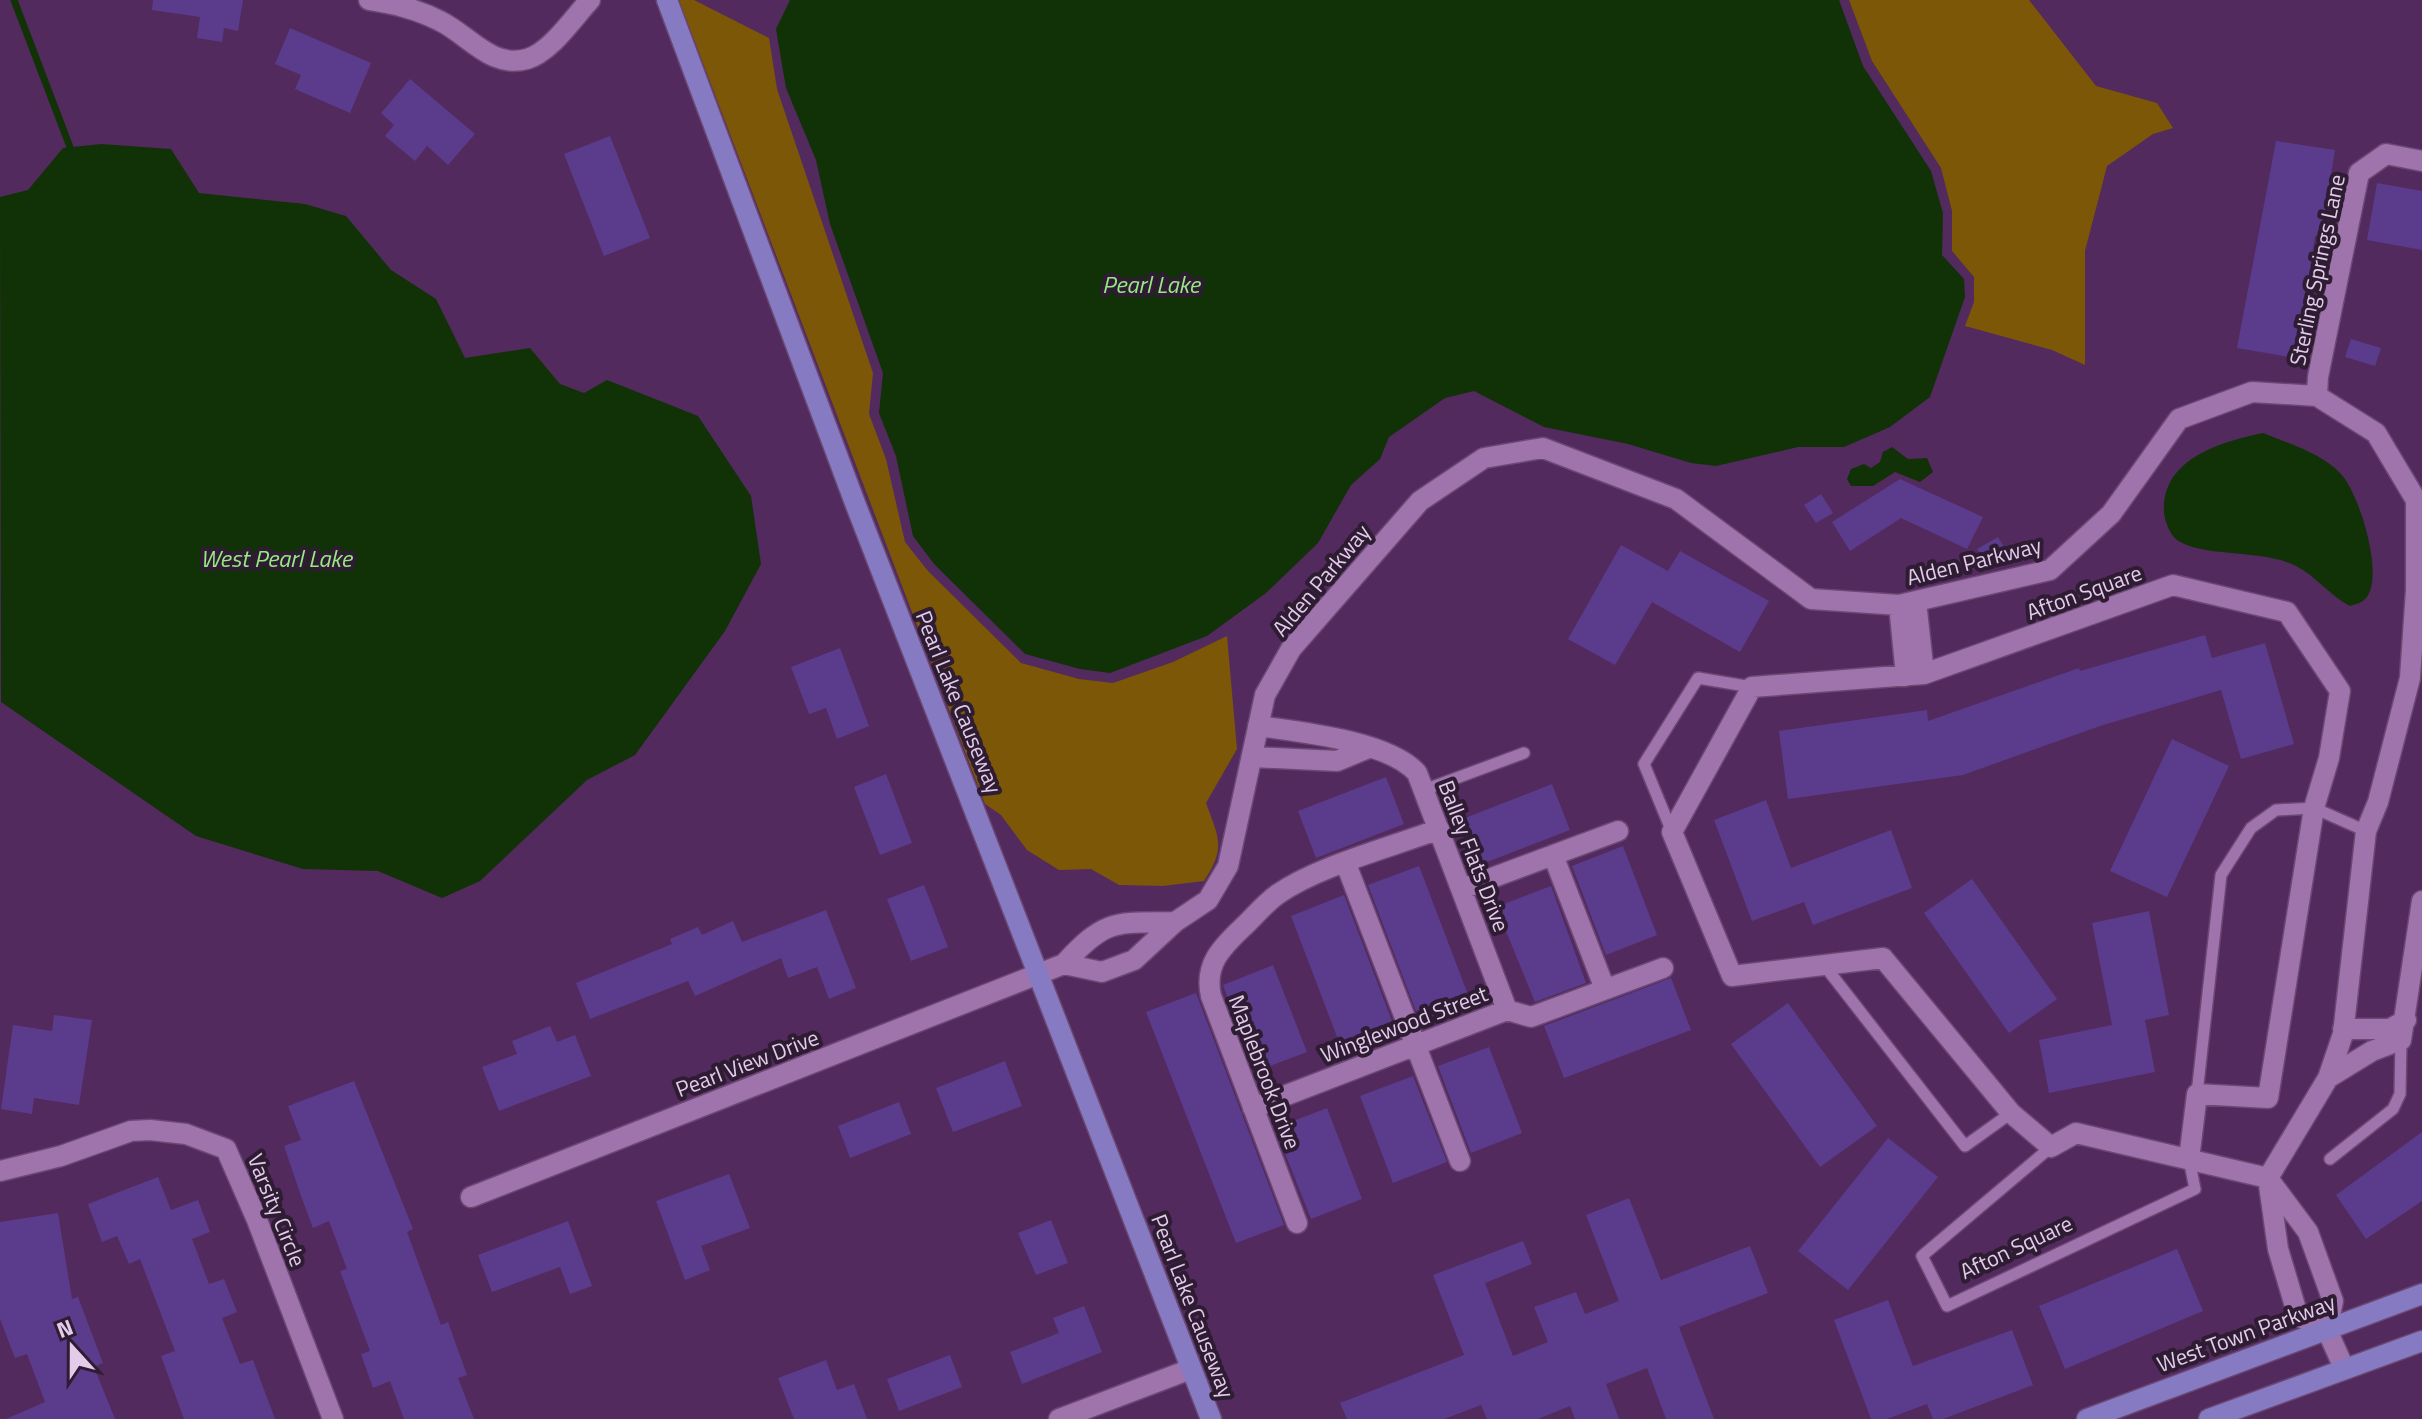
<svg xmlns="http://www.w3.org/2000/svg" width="2422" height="1419" viewBox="0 0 2422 1419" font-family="'Titillium Web',sans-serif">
	<rect width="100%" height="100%" fill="#522a5d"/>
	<!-- green -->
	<path fill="#7c5708" d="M679,0H694L769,38L777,89L873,373L869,414L886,459L905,542L928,571L1021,663L1079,679L1113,683L1173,662L1227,636L1237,749L1206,803C1219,838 1226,848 1204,881L1163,886L1119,885L1091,869L1059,870L1027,850L1001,815L985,804Z
		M1849,0H2029L2096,86L2157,103L2173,128L2153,134L2107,166L2085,251V365L2052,350L1965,326L1974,302V277L1952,251V211L1941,168L1872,61Z"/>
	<!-- water -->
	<path fill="#113107" d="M790,0H1839L1863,66L1931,171L1943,213L1942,255L1964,279L1965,297L1930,397L1890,427L1844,447H1798L1716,466L1691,463L1628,444L1544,427L1474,391L1445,398L1389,437L1380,459L1351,485L1318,543L1266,593L1207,636L1110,673L1080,669L1025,654L934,564L913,536L896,456L879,413L883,373L830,224L816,160L786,88L776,29Z
		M101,144L171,149L199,193L305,204L346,216L391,270L436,299L465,358L530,348L560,384L584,393L607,380L698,416L751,496L761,564L725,631L635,755L587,780L480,881L442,898L378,871L303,869L196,836L1,702L0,197L28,190L63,148Z
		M2263,433C2287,443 2323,454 2341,474C2359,493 2385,576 2366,598C2362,603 2356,604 2350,606C2330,596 2316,576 2296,566C2265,549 2203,558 2177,540C2170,535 2165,521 2164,513C2161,459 2220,442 2263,433Z
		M1892,447L1908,459L1927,458L1933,472L1920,482L1895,472L1873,486H1851L1847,479L1851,469L1864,464L1871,468L1880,462L1883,452Z"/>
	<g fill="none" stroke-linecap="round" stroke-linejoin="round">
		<!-- stream -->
		<path stroke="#113107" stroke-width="7" d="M14,0L70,147"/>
	</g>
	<!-- building -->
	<path fill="#5b3c8c" d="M153,0H243L238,31L224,28L222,42L197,38L200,17L152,10Z
		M290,28L371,63L350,113L295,89L301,75L275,64Z
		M410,79L475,134L448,165L427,146L415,161L385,136L394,125L381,113Z
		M610,136L650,238L604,256L564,154Z
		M2276,141L2335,150L2321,237L2315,236L2296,358L2237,348Z
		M2377,183L2422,191V250L2367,240Z
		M2351,339L2381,348L2375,366L2345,357Z
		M1900,479L1983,517L1967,549L1901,518L1850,551L1832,522Z
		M1821,494L1833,513L1816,523L1804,505Z
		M1998,537L2010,557L1989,569L1977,549Z
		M1621,545L1668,571L1680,551L1769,601L1740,652L1652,602L1615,665L1568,639Z
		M2205,635L2212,658L2265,643L2294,744L2241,759L2221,690L2100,726L1963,775L1788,799L1779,731L1927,710L1928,721L2079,668L2080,671Z
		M840,648L869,726L837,739L826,708L809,714L791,667Z
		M2172,739L2229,766L2167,897L2110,871Z
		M886,774L912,843L880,855L854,787Z
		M1386,777L1404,824L1316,858L1298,811Z
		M1552,784L1570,830L1482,864L1465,818Z
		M1766,800L1791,868L1891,830L1912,888L1813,925L1804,902L1752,921L1714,820Z
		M1623,846L1657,935L1606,955L1572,866Z
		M1419,866L1467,992L1416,1011L1368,885Z
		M1972,879L2057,999L2009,1033L1924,913Z
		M924,885L948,947L911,961L887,899Z
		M1551,886L1586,983L1535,1002L1496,907Z
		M1344,895L1392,1021L1339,1042L1291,916Z
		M826,910L856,988L829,999L817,967L788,978L781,958L695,996L688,981L590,1019L576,983L672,944L670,939L698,927L702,935L733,921L742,942Z
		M2149,911L2169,1015L2145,1020L2155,1072L2049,1093L2039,1040L2112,1025L2092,923Z
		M1273,965L1307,1052L1254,1072L1223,985Z
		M1671,978L1691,1030L1564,1078L1544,1026Z
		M1196,993L1284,1225L1236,1243L1146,1012Z
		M1788,1003L1877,1126L1820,1167L1731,1044Z
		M54,1015L92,1020L79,1105L34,1098L32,1114L1,1109L13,1025L52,1031Z
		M550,1026L557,1042L575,1035L591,1076L499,1111L482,1067L517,1054L512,1041Z
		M1489,1047L1522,1133L1471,1153L1438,1066Z
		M1005,1061L1022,1106L953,1132L936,1088Z
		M1413,1076L1447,1162L1393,1183L1360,1096Z
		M354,1081L413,1229L407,1232L441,1325L448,1322L467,1375L458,1378L474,1419H404L390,1381L373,1388L361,1354L370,1351L340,1271L347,1269L329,1221L313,1228L301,1196L284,1146L301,1140L288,1106Z
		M899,1102L911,1134L850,1158L838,1126Z
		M1327,1108L1362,1199L1311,1219L1275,1128Z
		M2422,1132V1201L2366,1239L2336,1195Z
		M1888,1138L1938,1177L1848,1290L1798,1251Z
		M729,1174L750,1228L701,1246L710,1270L685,1280L656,1201Z
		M158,1177L171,1210L198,1200L210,1232L192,1239L209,1284L224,1279L237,1312L222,1318L240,1364L253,1360L275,1419H184L161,1356L175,1351L140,1259L129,1264L117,1236L102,1242L88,1204Z
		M1629,1198L1661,1280L1750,1246L1768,1293L1679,1327L1714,1419H1666L1647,1368L1606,1384L1619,1419H1575L1570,1406L1538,1419H1487L1481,1405L1444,1419H1347L1340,1403L1464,1355L1433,1275L1523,1241L1532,1264L1485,1283L1513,1356L1548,1342L1534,1307L1576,1292L1585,1314L1619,1301L1586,1215Z
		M58,1213L72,1299L78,1297L103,1363L94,1367L115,1419H6L45,1402L27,1354L15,1358L0,1319V1222Z
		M1051,1220L1068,1263L1036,1275L1018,1233Z
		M568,1221L592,1286L570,1294L560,1267L492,1292L478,1255Z
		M2177,1249L2203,1311L2065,1369L2039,1306Z
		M1888,1300L1913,1366L2012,1330L2033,1385L1943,1419H1933L1927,1404L1887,1419H1871L1834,1320Z
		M1084,1306L1102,1352L1022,1384L1010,1352L1059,1333L1053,1318Z
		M950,1355L962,1387L899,1411L887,1379Z
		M826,1360L837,1390L854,1384L867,1419H794L778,1378Z"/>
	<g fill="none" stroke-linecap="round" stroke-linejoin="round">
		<!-- lane casing -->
		<g stroke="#6b4874" stroke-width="14">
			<path id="lane" d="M1424,790L1524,753
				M1672,832L1644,764L1698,678L1752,687
				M1824,965L1965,1146L2011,1113
				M2197,1094L2221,875L2251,828L2276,810L2314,808L2366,831
				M2051,1147L1922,1256L1947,1306L2195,1189L2189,1159
				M2330,1159L2393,1109L2400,1094L2401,1040"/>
		</g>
		<!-- street casing -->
		<g stroke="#6b4874" stroke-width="23">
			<path id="street" d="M369,0C394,4 417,9 440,21C469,35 491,69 527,59C551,52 574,17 590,0
				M2317,396L2318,377L2359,173L2386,154L2422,161
				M1916,601L1924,674
				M1899,605L1906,676
				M1258,726C1301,732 1389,741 1417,773L1507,1010
				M1252,757L1337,761L1366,749
				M1553,855L1605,989
				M1346,864L1460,1161
				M1462,889L1618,831
				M1064,964L1102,972L1134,960L1175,922L1208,900L1228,866L1265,695L1291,649L1420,501L1484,458L1543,448L1676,499L1811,599L1899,605L2050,570L2111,514L2179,419L2252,392L2317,396L2376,433L2416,500V590L2410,678L2378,802L2366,831L2343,1034L2328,1078L2268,1178L2278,1249L2298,1316L2327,1330
				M2343,1029H2390L2406,1020
				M2328,1078L2372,1051L2401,1040L2422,901
				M1253,1108L1507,1010L1531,1017L1663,968
				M2189,1159L2197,1094L2268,1098L2314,808L2329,758L2340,691L2287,612L2173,585L1924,674L1752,687L1672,832L1732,976L1883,958L2011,1113L2051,1147L2076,1133L2268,1178
				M0,1171L61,1156L131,1131L150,1130L186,1134L226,1149L257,1220L333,1419
				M2270,1181L2308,1232L2333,1301L2327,1330L2344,1368
				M471,1197L1064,964C1106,918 1115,923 1175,922
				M1297,1223L1211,996C1204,965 1221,948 1242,928C1254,917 1265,903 1278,894C1318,866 1392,847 1439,829
				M1059,1419L1191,1369"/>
		</g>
		<!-- secondary casing -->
		<g stroke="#6b4874" stroke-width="23">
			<path id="secondary" d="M667,0L855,503L1211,1419
				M2087,1419L2422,1294
				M2209,1419L2422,1341"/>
		</g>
		<!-- lane -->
		<use href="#lane" stroke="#9f73ab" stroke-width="11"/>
		<!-- street -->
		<use href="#street" stroke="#9f73ab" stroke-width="20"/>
		<!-- secondary -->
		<use href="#secondary" stroke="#867bc2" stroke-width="20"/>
	</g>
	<g text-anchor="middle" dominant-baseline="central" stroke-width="8" stroke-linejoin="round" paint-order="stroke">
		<!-- street labels -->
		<g font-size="22" fill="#e3ccea" stroke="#2e1c33">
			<text transform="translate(2317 270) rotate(-78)">Sterling Springs Lane</text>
			<text transform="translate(1974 561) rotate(-14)">Alden Parkway</text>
			<text transform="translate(1321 580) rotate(-50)">Alden Parkway</text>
			<text transform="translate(2084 592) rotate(-20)">Afton Square</text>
			<text transform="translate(959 702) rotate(68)">Pearl Lake Causeway</text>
			<text transform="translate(1474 856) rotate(69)">Balley Flats Drive</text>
			<text transform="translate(1404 1024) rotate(-21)">Winglewood Street</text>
			<text transform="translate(747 1063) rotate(-21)">Pearl View Drive</text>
			<text transform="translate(1265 1072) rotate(69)">Maplebrook Drive</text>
			<text transform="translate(277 1210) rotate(68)">Varsity Circle</text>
			<text transform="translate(2016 1247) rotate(-25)">Afton Square</text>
			<text transform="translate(1193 1306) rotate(69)">Pearl Lake Causeway</text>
			<text transform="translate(2246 1333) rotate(-20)">West Town Parkway</text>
		</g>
		<!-- water labels -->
		<g font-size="24" font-style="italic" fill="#98e981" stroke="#2e1c33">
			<text x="1151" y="284">Pearl Lake</text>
			<text x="276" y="558">West Pearl Lake</text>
		</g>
	</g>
	<!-- north arrow -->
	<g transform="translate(72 1347) rotate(339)" stroke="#2e1c33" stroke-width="6" paint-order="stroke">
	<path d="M0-6L14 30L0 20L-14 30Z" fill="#e3ccea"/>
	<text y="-12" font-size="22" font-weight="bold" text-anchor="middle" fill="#e3ccea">N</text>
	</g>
</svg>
